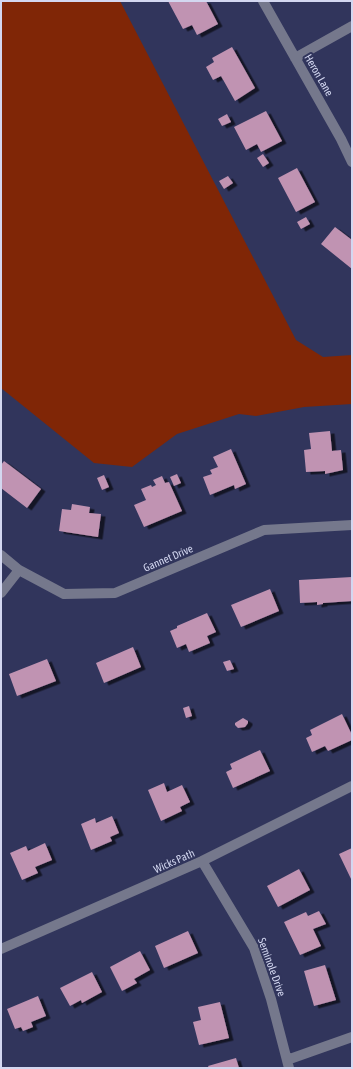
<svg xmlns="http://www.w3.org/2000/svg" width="353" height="1069" viewBox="0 0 353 1069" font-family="'Asap Condensed',sans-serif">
	<defs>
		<filter id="shadow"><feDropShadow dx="4.5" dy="2.5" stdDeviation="0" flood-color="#0009"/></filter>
	</defs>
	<rect width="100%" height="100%" fill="#31355c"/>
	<!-- green -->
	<path fill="#802606" d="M1,1H120L296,340L323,357L352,355V404L304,407L256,416L239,414L177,434L132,467L94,463L1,388Z"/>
	<!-- building -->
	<path fill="#c093b2" filter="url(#shadow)" d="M168,1H206L218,24L197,35L192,25L183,29Z
		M232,47L255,88L235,101L221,76L213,80L206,67L214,62L212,58Z
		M266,111L282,141L261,152L257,144L246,150L234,127Z
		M227,114L231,122L222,126L218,119Z
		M263,154L269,163L263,167L257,158Z
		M297,168L315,202L296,212L278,178Z
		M228,176L233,183L224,189L219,181Z
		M306,217L310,224L301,229L297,222Z
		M335,227L352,240V269L321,244Z
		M330,431L332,451L341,450L343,470L325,474V471L306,472L304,450L311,449L309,433Z
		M231,449L246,484L235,489L234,485L210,495L203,477L212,474L210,470L218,467L213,457Z
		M4,461L41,489L27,508L1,488V465Z
		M177,474L181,483L174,486L170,477Z
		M104,475L109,487L102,490L97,478Z
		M162,476L165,483L169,482L182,511L144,527L134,505L146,500L141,489L151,485L152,487L156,485L153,480Z
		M72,504L90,507L89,513L101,514L98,537L59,531L62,509L71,510Z
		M352,577V601L323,603V604L317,605V602L300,603L299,580Z
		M270,589L279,611L241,627L231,605Z
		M207,613L216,632L207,636L210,643L189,652L186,644L177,648L170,631L177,628V626Z
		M133,647L141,667L104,683L96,663Z
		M47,659L56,681L17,696L9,674Z
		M230,660L234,669L227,671L223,662Z
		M189,706L192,716L186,718L183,708Z
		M342,714L352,735V740L328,751L325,746L312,752L306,738L312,735L310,730Z
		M243,718L248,721V723L245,727L238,728L235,725V723Z
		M260,750L270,771L233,788L226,772L232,769L230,764Z
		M164,783L167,792L182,785L190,802L180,807L182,811L161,821L148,790Z
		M112,816L119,833L110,837L112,841L91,850L81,824L95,818L96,823Z
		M45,843L52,860L35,867L38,873L22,880L10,853L26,846L28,851Z
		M352,848V881L339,854Z
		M299,869L310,890L278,907L267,886Z
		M319,911L326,924L313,929L321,946L300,955L284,922L306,912L308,916Z
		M188,931L198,953L164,968L155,946Z
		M140,951L150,970L134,979L137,983L122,991L110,967Z
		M325,965L336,1000L314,1006L304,971Z
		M92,972L102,992L82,1003L81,1000L70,1006L60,988Z
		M38,996L46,1016L31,1022L33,1027L23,1031L21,1027L15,1029L7,1009Z
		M220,1002L229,1038L199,1045L193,1022L201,1020L198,1007Z
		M236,1058L239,1068H209L208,1066Z"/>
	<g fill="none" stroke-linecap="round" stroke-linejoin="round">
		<!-- minor -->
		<path stroke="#75788c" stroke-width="10" d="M263,1L341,139L352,162
			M295,58L352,26
			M1,555L19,570L64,594L115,593L264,530L352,525
			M1,593L19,570
			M202,861L254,948L271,999L289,1068
			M1,949L202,861L352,786
			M287,1060L352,1037"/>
	</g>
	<g text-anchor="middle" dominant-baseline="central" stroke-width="4" stroke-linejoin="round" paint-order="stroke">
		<!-- street labels -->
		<g font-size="11" fill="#d3d7f0" stroke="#31355c">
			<text transform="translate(319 75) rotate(60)">Heron Lane</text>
			<text transform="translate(168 558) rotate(-23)">Gannet Drive</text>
			<text transform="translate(174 861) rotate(-24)">Wicks Path</text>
			<text transform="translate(272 967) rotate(70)">Seminole Drive</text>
		</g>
	</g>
	<!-- border -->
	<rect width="353" height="1069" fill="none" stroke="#d3d7f0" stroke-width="4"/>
</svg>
